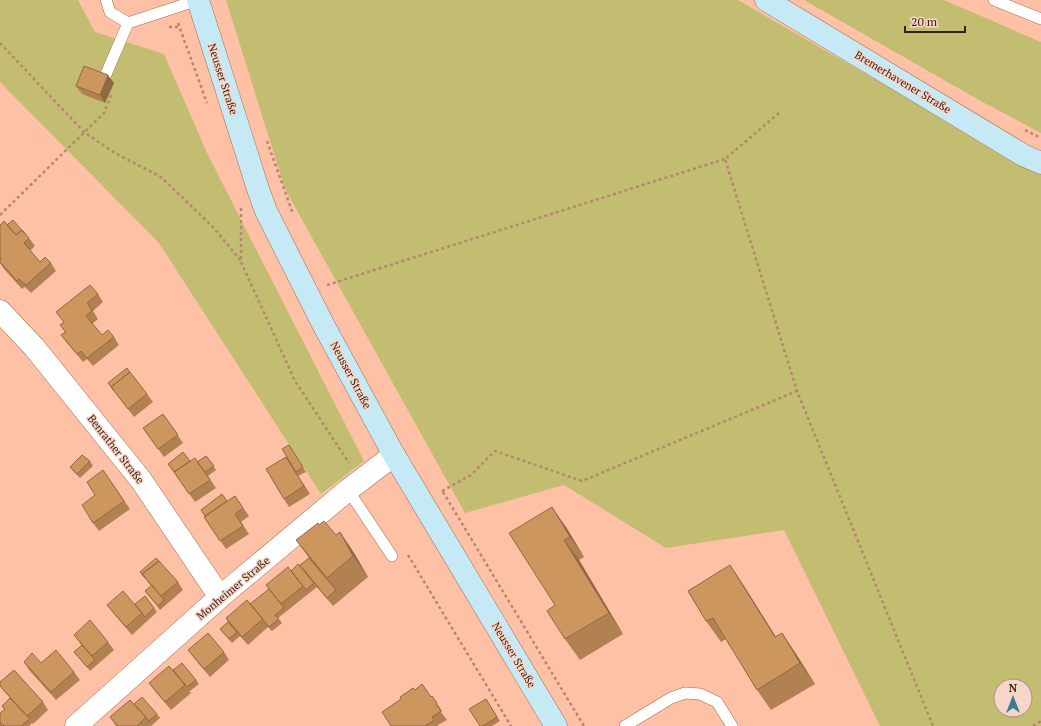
<svg xmlns="http://www.w3.org/2000/svg" width="1041" height="726" viewBox="0 0 1041 726" font-family="'PT Serif',serif">
	<rect width="100%" height="100%" fill="#fec1a6"/>
	<!-- green -->
	<path fill="#c2bd70" fill-rule="evenodd" d="M0,0H78L95,32L164,54L207,153L364,461L321,494L159,243L0,82Z
		M226,0H738L949,122L1041,172V726H880L784,530L666,548L564,485L465,513L285,189ZM1001,686H1025V710H1001Z
		M804,0H944L1041,42V133L979,100Z"/>
	<g fill="none" stroke-linecap="round" stroke-linejoin="round">
		<!-- service casing -->
		<g stroke="#ad6949" stroke-width="12">
			<path id="service" d="M106,0L110,12L128,23L198,0
				M994,0L1041,19
				M104,79L128,23
				M348,490L392,556
				M625,726L671,698L685,693L700,694L717,702L732,726"/>
		</g>
		<!-- minor casing -->
		<g stroke="#ad6949" stroke-width="23">
			<path id="minor" d="M0,311L34,347L141,480L220,597
				M76,726L220,597L348,490L394,455"/>
		</g>
		<!-- secondary casing -->
		<g stroke="#ad6949" stroke-width="23">
			<path id="secondary" d="M198,0L258,189L266,211L324,326L394,455L556,726
				M766,0L1023,155L1041,163"/>
		</g>
		<!-- path -->
		<path stroke="#b78670" stroke-width="2.5" stroke-dasharray="3 3" stroke-linecap="butt" d="M178,23L207,103
			M169,27H179
			M0,43L84,132L115,153L161,177L213,227L241,261
			M779,113L725,159L797,391L933,726
			M1025,130L1041,138
			M267,141L293,214
			M241,208V262L295,381L349,463
			M0,215L104,113L112,93
			M327,285L725,159
			M442,491L471,475L495,451L582,481L797,391
			M443,492L584,726
			M408,555L511,726
			M1033,726L1041,721"/>
		<!-- service -->
		<use href="#service" stroke="#fff" stroke-width="11"/>
		<!-- minor -->
		<use href="#minor" stroke="#fff" stroke-width="22"/>
		<!-- secondary -->
		<use href="#secondary" stroke="#c5e9f5" stroke-width="22"/>
	</g>
	<!-- wall -->
	<path fill="#b18152" d="M114,83L105,103L82,94L76,86Z
		M0,225H7L29,238L35,246L30,251L40,262L51,263L56,271L31,293L25,287L22,289L4,269L0,263Z
		M98,294L103,302L93,311L98,319L92,324L102,335L114,337L119,345L93,366L87,359L83,362L67,343L61,335L65,332L60,325L64,322L56,312Z
		M108,383L147,394L153,402L134,417Z
		M163,414L183,443L164,457L143,428Z
		M289,445L306,472L298,476L310,494L289,507L284,499L286,457Z
		M206,456L216,470L208,476L216,488L195,502L168,464L190,461L197,462Z
		M90,461L93,466L80,478L73,471L70,467Z
		M103,470L130,509L99,531L93,523L95,495Z
		M235,496L249,516L241,522L249,534L226,549L204,517Z
		M319,525L336,535L340,532L354,553L368,577L333,606L316,586L317,587L278,618L282,623L272,631L268,627L248,645L240,636L232,643L220,629L228,622L226,618L250,604L269,589L266,585L291,571L304,570L309,558L296,540Z
		M566,527L584,557L579,560L623,634L580,660L565,639L555,605Z
		M730,565L744,586L776,637L782,633L796,654L815,684L771,710L757,690L726,639L721,642L706,621Z
		M140,572L178,582L183,590L160,610L145,591L151,586Z
		M135,604L154,608L157,612L132,635L113,613L107,605Z
		M74,635L108,642L114,650L90,671L74,652L82,646Z
		M188,650L224,652L229,660L210,677L194,658Z
		M24,662L74,672L80,680L56,700L29,670Z
		M173,670L196,680L199,684L190,691H189L191,693L171,710L155,691L149,683Z
		M0,682L43,702L48,710L33,724L32,723L29,726H0L4,709L2,706L10,698L0,686Z
		M422,684L431,697L432,696L442,711L441,712L447,720L438,725V726H391L415,690Z
		M486,699L500,721L492,726H480Z
		M134,704L157,714L160,718L151,726H116L110,717Z"/>
	<!-- shaded-wall -->
	<path fill="#906942" d="M108,75L114,83L105,103L100,95Z
		M286,457L298,476L310,494L304,486Z
		M552,507L566,527L584,557L570,537Z
		M340,532L354,553L368,577L353,556Z
		M564,540L579,560L623,634L609,613Z
		M730,565L744,586L789,658L775,637Z
		M782,633L796,654L815,684L800,663Z"/>
	<!-- building -->
	<path fill="#ce965f" stroke="#906942" d="M84,66L108,75L100,95L76,86Z
		M13,220L25,234L22,230L16,235L7,225Z
		M4,221L16,235L22,230L29,238L24,243L40,262L45,257L51,263L26,285L19,279L17,281L0,262V259L1,258L0,257V225Z
		M90,285L98,294L87,303L92,311L86,316L102,335L108,330L114,337L87,358L81,351L77,354L61,335L66,332L60,325L64,322L56,312Z
		M127,368L130,372L111,387L114,390L108,383Z
		M130,372L147,394L128,409L111,387Z
		M163,414L178,435L158,449L143,428Z
		M289,445L303,467L296,472L282,449Z
		M183,452L190,461L174,472L175,473L168,464Z
		M82,455L90,461L77,474L70,467Z
		M206,456L214,466L205,472L197,462Z
		M286,457L304,486L284,499L266,469Z
		M195,458L210,480L189,494L174,472Z
		M103,470L124,501L93,523L82,505L95,495L87,482Z
		M222,494L227,501L205,516L201,510Z
		M235,496L243,508L235,514L243,526L220,541L204,517Z
		M552,507L570,537L564,540L609,613L565,639L547,611L555,605L509,533Z
		M324,521L336,535L340,532L353,556L327,578L296,540L318,523L319,525Z
		M156,558L159,561L142,574L145,578L140,572Z
		M309,558L336,590L327,598L300,565Z
		M159,561L178,582L161,596L142,574Z
		M298,564L314,583L306,590L291,571Z
		M730,565L775,637L782,633L800,663L757,690L713,618L706,621L688,591Z
		M288,567L303,586L281,604L266,585Z
		M152,585L164,600L158,606L145,591Z
		M269,589L284,608L275,615L279,619L269,627L250,604Z
		M123,591L142,613L126,627L107,605Z
		M145,596L154,608L145,617L135,604Z
		M247,600L263,619L242,637L226,618Z
		M90,620L108,642L92,656L74,635Z
		M228,622L237,632L229,639L220,629Z
		M208,633L224,652L204,669L188,650Z
		M82,645L95,660L87,667L74,652Z
		M56,650L74,672L51,692L24,662L32,653L41,663Z
		M182,663L196,680L187,687L173,670Z
		M169,666L185,685L165,702L149,683Z
		M14,670L43,702L27,716L0,686V682Z
		M422,684L431,697L432,696L437,703L436,704L441,711L432,717L434,720L425,726H391L382,712L401,699L400,697L413,688L415,690Z
		M142,697L157,714L149,721L134,704Z
		M10,698L30,719L21,726H4L0,722V713L5,709L2,706Z
		M486,699L497,717L483,726H480L469,709Z
		M130,700L146,717L137,726H118L110,717Z
		M0,722L4,726H0Z"/>
	<g text-anchor="middle" dominant-baseline="central" stroke-width="3" stroke-linejoin="round" paint-order="stroke">
		<!-- street labels -->
		<g font-size="11" fill="#3a1e11" stroke="#f6d6c9">
			<text transform="translate(223 79) rotate(72)">Neusser Straße</text>
			<text transform="translate(903 82) rotate(31)">Bremerhavener Straße</text>
			<text transform="translate(351 375) rotate(62)">Neusser Straße</text>
			<text transform="translate(116 449) rotate(52)">Benrather Straße</text>
			<text transform="translate(233 588) rotate(-40)">Monheimer Straße</text>
			<text transform="translate(514 655) rotate(59)">Neusser Straße</text>
		</g>
	</g>
	<!-- north arrow -->
	<g transform="translate(1013 698)"><circle r="19" fill="#f6d6c9" stroke="#ab8c7f"/>
	<path d="M0-3L7 15L0 10L-7 15Z" fill="#3d7a91"/>
	<text y="-6" font-size="11" font-weight="bold" text-anchor="middle" fill="#3a1e11">N</text>
	</g>
	<!-- scale -->
	<path d="M905 26v6h60v-6" fill="none" stroke="#3a1e11" stroke-width="2"/>
	<text x="911" y="26" font-size="12" fill="#3a1e11" stroke="#f6d6c9" stroke-width="3" paint-order="stroke">20 m</text>
</svg>
